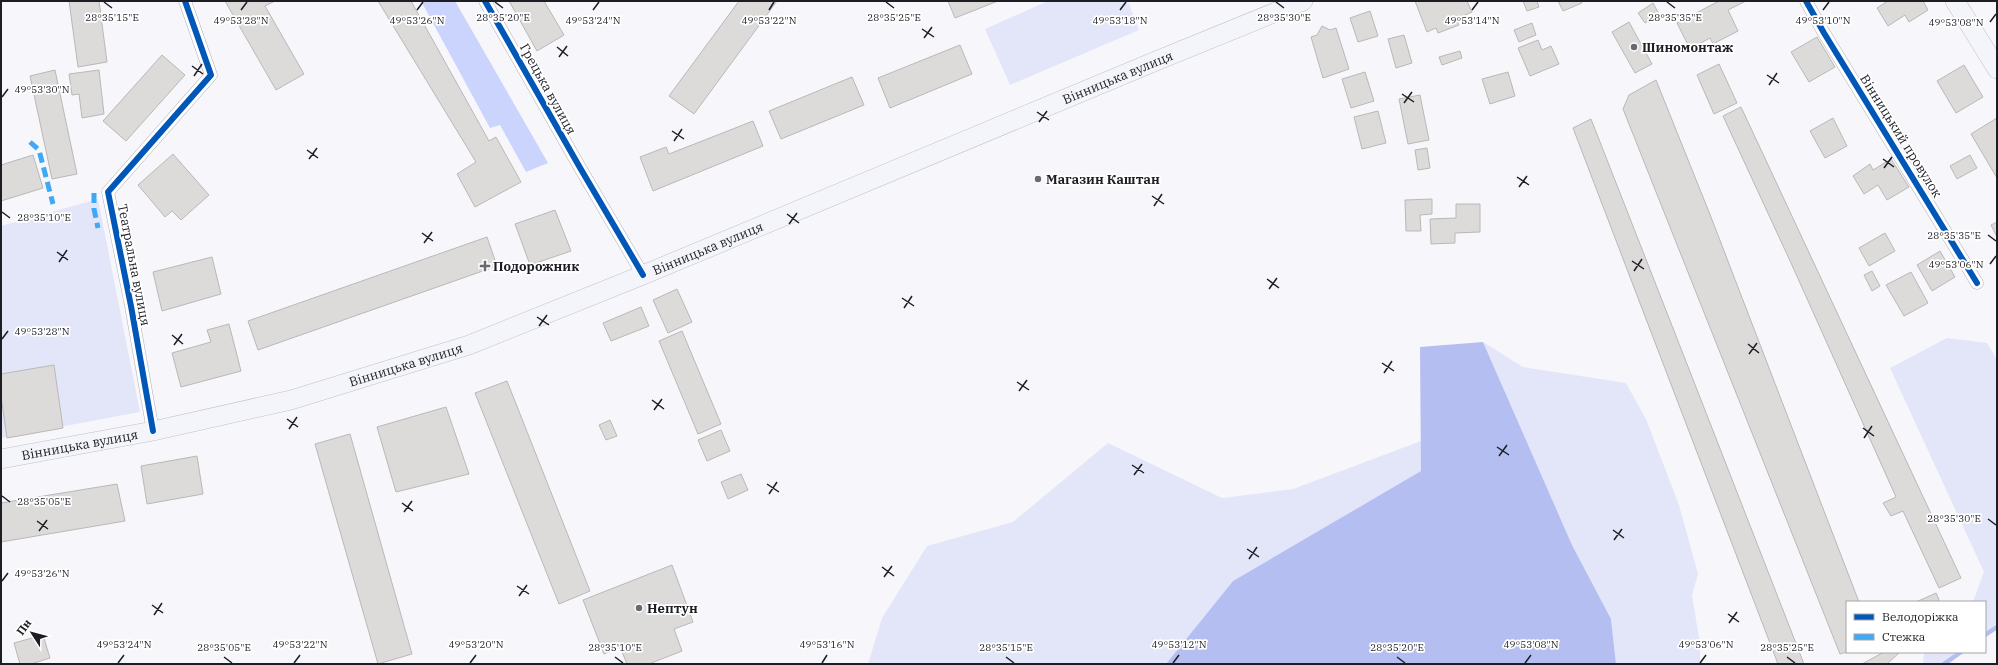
<svg xmlns="http://www.w3.org/2000/svg" width="1998" height="665" viewBox="0 0 1998 665" font-family="'IBM Plex Serif',serif">
	<rect width="100%" height="100%" fill="#f7f7fb"/>
	<!-- green -->
	<path fill="#e2e6f8" d="M1048,1H1128L1139,30L1010,85L985,29Z
		M98,199L140,412L1,438V226Z
		M1947,338L1987,343L1997,360V627L1985,635V602H1973L1984,572L1890,368Z
		M1483,342L1523,367L1626,383L1646,419L1679,505L1698,574L1692,595L1700,644V664H1616L1611,619L1572,545Z
		M1421,441V471L1233,581L1166,664H868L882,618L927,546L1013,522L1108,443L1222,498L1293,489Z
		M1924,652H1961L1944,664H1923Z"/>
	<!-- forest -->
	<path fill="#cbd4fd" d="M421,1H455L548,163L526,172L500,125L490,128Z"/>
	<!-- water -->
	<path fill="#b4bef1" d="M1483,342L1572,545L1611,619L1616,664H1166L1233,581L1421,471L1420,347Z"/>
	<g fill="none" stroke-linecap="round" stroke-linejoin="round">
		<!-- stream -->
		<path stroke="#b4bef1" stroke-width="4.5" d="M1985,635L1997,627
			M1944,664L1961,652"/>
	</g>
	<!-- building -->
	<path fill="#dddada" stroke="#bab8b7" d="M69,1H99L107,62L78,67Z
		M225,1H275L265,6L304,74L276,90Z
		M378,1H411L489,141L496,137L521,182L475,207L457,174L476,162Z
		M509,1H544L564,35L537,51Z
		M739,1H777L694,114L669,96Z
		M948,1H998L955,18Z
		M1415,1H1467L1472,12L1456,19L1459,25L1438,33L1436,28L1427,32Z
		M1523,1H1537L1539,7L1527,11Z
		M1558,1H1581L1582,3L1563,11Z
		M1719,1H1746L1728,10L1738,31L1713,44L1710,38L1690,49L1677,23Z
		M1888,1H1923L1928,10L1909,22L1905,15L1888,26L1877,8Z
		M1653,3L1659,14L1645,23L1638,13Z
		M1370,11L1378,36L1358,42L1350,18Z
		M1629,22L1652,64L1635,73L1612,32Z
		M1532,23L1536,35L1519,42L1514,30Z
		M1322,26L1330,30L1336,28L1349,69L1323,78L1311,37L1317,35Z
		M1404,35L1412,63L1396,68L1388,39Z
		M1817,37L1835,67L1809,82L1791,52Z
		M1538,40L1542,50L1551,46L1559,64L1530,76L1518,48Z
		M960,45L972,74L890,108L878,78Z
		M1460,51L1462,58L1442,65L1439,57Z
		M162,55L185,75L126,141L103,121Z
		M1719,64L1737,103L1714,114L1697,75Z
		M1964,65L1983,97L1956,113L1937,81Z
		M55,70L77,174L52,179L30,76Z
		M99,70L104,114L82,118L79,94L72,95L69,74Z
		M1365,72L1374,101L1351,108L1342,79Z
		M1508,72L1515,96L1490,104L1482,79Z
		M852,77L864,105L781,139L769,111Z
		M1656,80L1711,217L1859,602H1847V652L1840,654L1623,109L1629,95Z
		M1420,95L1429,140L1408,144L1399,99Z
		M1741,107L1961,578L1939,588L1903,511L1891,516L1883,503L1896,497L1791,263L1723,116Z
		M1378,111L1386,143L1362,149L1354,117Z
		M1833,118L1847,146L1825,158L1810,131Z
		M1997,118V178L1971,134Z
		M1591,119L1687,364L1804,664H1778L1573,128Z
		M753,121L763,146L653,191L640,157L666,147L669,154Z
		M1427,148L1430,168L1418,170L1415,150Z
		M173,154L209,195L181,220L172,211L165,217L138,185Z
		M33,155L43,188L1,201V165Z
		M1970,155L1977,168L1957,179L1950,166Z
		M1891,159L1909,187L1887,200L1878,185L1864,194L1853,176L1870,164L1873,170Z
		M1432,199V214L1420,215L1421,231H1406L1405,200Z
		M1456,204H1480V232L1455,233V243L1431,244L1430,219L1456,218Z
		M555,210L571,251L530,265L515,224Z
		M1997,222V237L1991,225Z
		M1885,233L1895,251L1869,266L1859,248Z
		M487,237L497,266L258,350L248,321Z
		M1940,251L1955,277L1932,291L1917,265Z
		M212,257L221,294L162,311L153,272Z
		M1872,271L1880,286L1872,291L1864,275Z
		M1911,272L1928,303L1904,316L1886,285Z
		M677,289L692,322L668,333L653,300Z
		M641,307L649,326L611,341L603,323Z
		M229,324L241,371L181,387L172,353L211,342L207,330Z
		M682,331L721,424L698,434L659,341Z
		M54,365L63,428L7,438L1,396V374Z
		M507,381L590,591L559,604L475,393Z
		M446,407L469,474L396,492L377,427Z
		M610,420L617,436L606,440L599,425Z
		M721,430L730,451L707,461L698,440Z
		M350,434L412,654L378,664L315,444Z
		M197,456L203,494L147,504L141,466Z
		M741,474L748,490L728,499L721,482Z
		M117,484L125,521L1,542V503Z
		M672,565L693,622L674,629L682,651L649,664H627L620,647L604,654L583,600Z
		M1936,593L1940,602H1916Z
		M43,635L50,658L31,664H20L14,643Z
		M1884,652H1900L1887,664H1862Z"/>
	<g fill="none" stroke-linecap="round" stroke-linejoin="round">
		<!-- minor casing -->
		<g stroke="#b0b1b5" stroke-width="13">
			<path id="minor" d="M485,1L579,166L643,275
				M1806,1L1824,33L1977,283
				M153,431L131,306L108,192L211,75L185,1"/>
		</g>
		<!-- primary casing -->
		<g stroke="#c0c1ca" stroke-width="20">
			<g id="primary">
				<path d="M1955,1L1997,69"/>
				<path id="s1" d="M1,459L153,431L291,400L469,345L643,275L1156,61L1303,1"/>
			</g>
		</g>
		<!-- minor -->
		<use href="#minor" stroke="#fefefe" stroke-width="12"/>
		<!-- primary -->
		<use href="#primary" stroke="#f4f5fa" stroke-width="19"/>
		<!-- quiet -->
		<path stroke="#3fa9f5" stroke-width="5" stroke-dasharray="10 5" stroke-linecap="butt" d="M30,142L39,150L53,204
			M94,193V209L98,228"/>
		<!-- cycleway casing -->
		<g stroke="#fff" stroke-width="8">
			<path id="cycleway" d="M485,1L579,166L643,275
				M1806,1L1824,33L1977,283
				M153,431L131,306L108,192L211,75L185,1"/>
		</g>
		<!-- cycleway -->
		<use href="#cycleway" stroke="#0057b8" stroke-width="6"/>
	</g>
	<!-- ticks -->
	<path fill="none" stroke="#1c1e24" stroke-width="1.5" d="M104,2L112,8M495,2L503,8M886,2L894,8M1276,2L1284,8M1667,2L1675,8M241,10L247,2M417,10L423,2M593,10L599,2M769,10L774,2M1120,10L1126,2M1472,10L1478,2M1823,10L1829,2M1990,22L1996,14M922,29L934,37M924,38L932,27M557,47L568,56M559,57L567,46M192,66L203,74M1767,75L1779,83M194,76L202,64M1769,85L1777,73M1402,94L1414,102M2,97L8,89M1404,103L1412,92M1037,112L1049,120M1039,122L1047,111M672,131L684,139M674,141L682,129M307,150L318,158M309,159L317,148M1883,159L1894,167M1884,168L1892,157M1517,177L1529,185M1519,187L1527,176M1152,196L1164,204M1154,206L1162,194M2,212L10,218M787,214L799,223M789,224L797,213M422,233L433,241M1988,235L1996,241M424,243L432,232M57,252L68,260M1632,261L1644,269M59,262L67,250M1990,264L1996,256M1634,271L1642,259M1267,279L1279,288M1269,289L1277,278M902,298L914,306M904,308L912,296M537,317L549,325M539,326L547,315M172,335L183,344M2,339L8,331M1748,344L1759,353M174,345L182,334M1749,354L1757,343M1382,363L1394,371M1384,373L1392,361M1017,382L1029,390M1019,391L1027,380M652,400L664,409M654,410L662,399M287,419L298,427M1863,428L1874,436M289,429L297,417M1864,438L1872,426M1497,447L1509,455M1499,456L1507,445M1132,465L1144,473M1134,475L1142,464M767,484L779,492M769,494L777,482M2,496L10,502M402,503L413,511M404,512L412,501M1988,519L1996,525M37,521L48,529M1613,530L1624,538M39,531L47,520M1614,540L1622,529M1247,549L1259,557M1249,559L1257,547M882,567L894,576M884,577L892,566M2,581L8,573M517,586L529,594M519,596L527,585M152,605L163,613M1728,614L1739,622M154,615L162,603M1729,623L1737,612M224,657L232,663M615,657L623,663M1006,657L1014,663M1397,657L1405,663M1787,657L1795,663M118,663L124,655M294,663L300,655M470,663L476,655M822,663L827,655M1173,663L1179,655M1525,663L1531,655M1700,663L1706,655"/>
	<!-- markers -->
	<g fill="#696a6f" stroke="#fff" stroke-width="1.5">
		<circle cx="1634" cy="47" r="4"/>
		<circle cx="1038" cy="179" r="4"/>
		<path d="M483 260h4v4h4v4h-4v4h-4v-4h-4v-4h4z"/>
		<circle cx="639" cy="608" r="4"/>
	</g>
	<g text-anchor="middle" dominant-baseline="central" stroke-width="3.5" stroke-linejoin="round" paint-order="stroke">
		<!-- poi labels -->
		<g font-size="13" font-weight="bold" fill="#1c1e24" stroke="#fff" text-anchor="start">
			<text x="1642" y="47">Шиномонтаж</text>
			<text x="1046" y="179">Магазин Каштан</text>
			<text x="493" y="266">Подорожник</text>
			<text x="647" y="608">Нептун</text>
		</g>
		<!-- street labels -->
		<g font-size="13" fill="#1c1e24" stroke="#fff">
			<text stroke="none"><textPath href="#s1" startOffset="1184">Вінницька вулиця</textPath></text>
			<text transform="translate(548 89) rotate(61)">Грецька вулиця</text>
			<text transform="translate(1901 136) rotate(58)">Вінницький провулок</text>
			<text stroke="none"><textPath href="#s1" startOffset="740">Вінницька вулиця</textPath></text>
			<text transform="translate(134 265) rotate(79)">Театральна вулиця</text>
			<text stroke="none"><textPath href="#s1" startOffset="416">Вінницька вулиця</textPath></text>
			<text stroke="none"><textPath href="#s1" startOffset="80">Вінницька вулиця</textPath></text>
		</g>
	</g>
	<g font-size="10" text-anchor="middle" fill="#1c1e24" stroke="#fff" stroke-width="3.5" stroke-linejoin="round" paint-order="stroke">
		<text x="112" y="21">28°35'15"E</text>
		<text x="894" y="21">28°35'25"E</text>
		<text x="503" y="21">28°35'20"E</text>
		<text x="1284" y="21">28°35'30"E</text>
		<text x="1675" y="21">28°35'35"E</text>
		<text x="241" y="24">49°53'28"N</text>
		<text x="417" y="24">49°53'26"N</text>
		<text x="593" y="24">49°53'24"N</text>
		<text x="769" y="24">49°53'22"N</text>
		<text x="1120" y="24">49°53'18"N</text>
		<text x="1472" y="24">49°53'14"N</text>
		<text x="1823" y="24">49°53'10"N</text>
		<text x="1956" y="26">49°53'08"N</text>
		<text x="42" y="93">49°53'30"N</text>
		<text x="44" y="221">28°35'10"E</text>
		<text x="1954" y="239">28°35'35"E</text>
		<text x="1956" y="268">49°53'06"N</text>
		<text x="42" y="335">49°53'28"N</text>
		<text x="44" y="505">28°35'05"E</text>
		<text x="1954" y="522">28°35'30"E</text>
		<text x="42" y="577">49°53'26"N</text>
		<text x="124" y="648">49°53'24"N</text>
		<text x="300" y="648">49°53'22"N</text>
		<text x="476" y="648">49°53'20"N</text>
		<text x="827" y="648">49°53'16"N</text>
		<text x="1179" y="648">49°53'12"N</text>
		<text x="1531" y="648">49°53'08"N</text>
		<text x="1706" y="648">49°53'06"N</text>
		<text x="224" y="651">28°35'05"E</text>
		<text x="615" y="651">28°35'10"E</text>
		<text x="1006" y="651">28°35'15"E</text>
		<text x="1397" y="651">28°35'20"E</text>
		<text x="1787" y="651">28°35'25"E</text>
	</g>
	<!-- border -->
	<rect width="1998" height="665" fill="none" stroke="#1c1e24" stroke-width="4"/>
	<!-- legend -->
	<rect x="1846" y="601" width="140" height="52" fill="#ffffff" stroke="#a4a5a7"/>
	<rect x="1854" y="614" width="20" height="6" fill="#0057b8" stroke="#a4a5a7"/>
	<text x="1882" y="621" font-size="12" fill="#1c1e24">Велодоріжка</text>
	<rect x="1854" y="634" width="20" height="6" fill="#3fa9f5" stroke="#a4a5a7"/>
	<text x="1882" y="641" font-size="12" fill="#1c1e24">Стежка</text>
	<!-- north arrow -->
	<g transform="translate(32 633) rotate(306)" stroke="#ffffff" stroke-width="3" paint-order="stroke">
	<path d="M0-3L7 15L0 10L-7 15Z" fill="#1c1e24"/>
	<text y="-6" font-size="11" font-weight="bold" text-anchor="middle" fill="#1c1e24">Пн</text>
	</g>
</svg>
